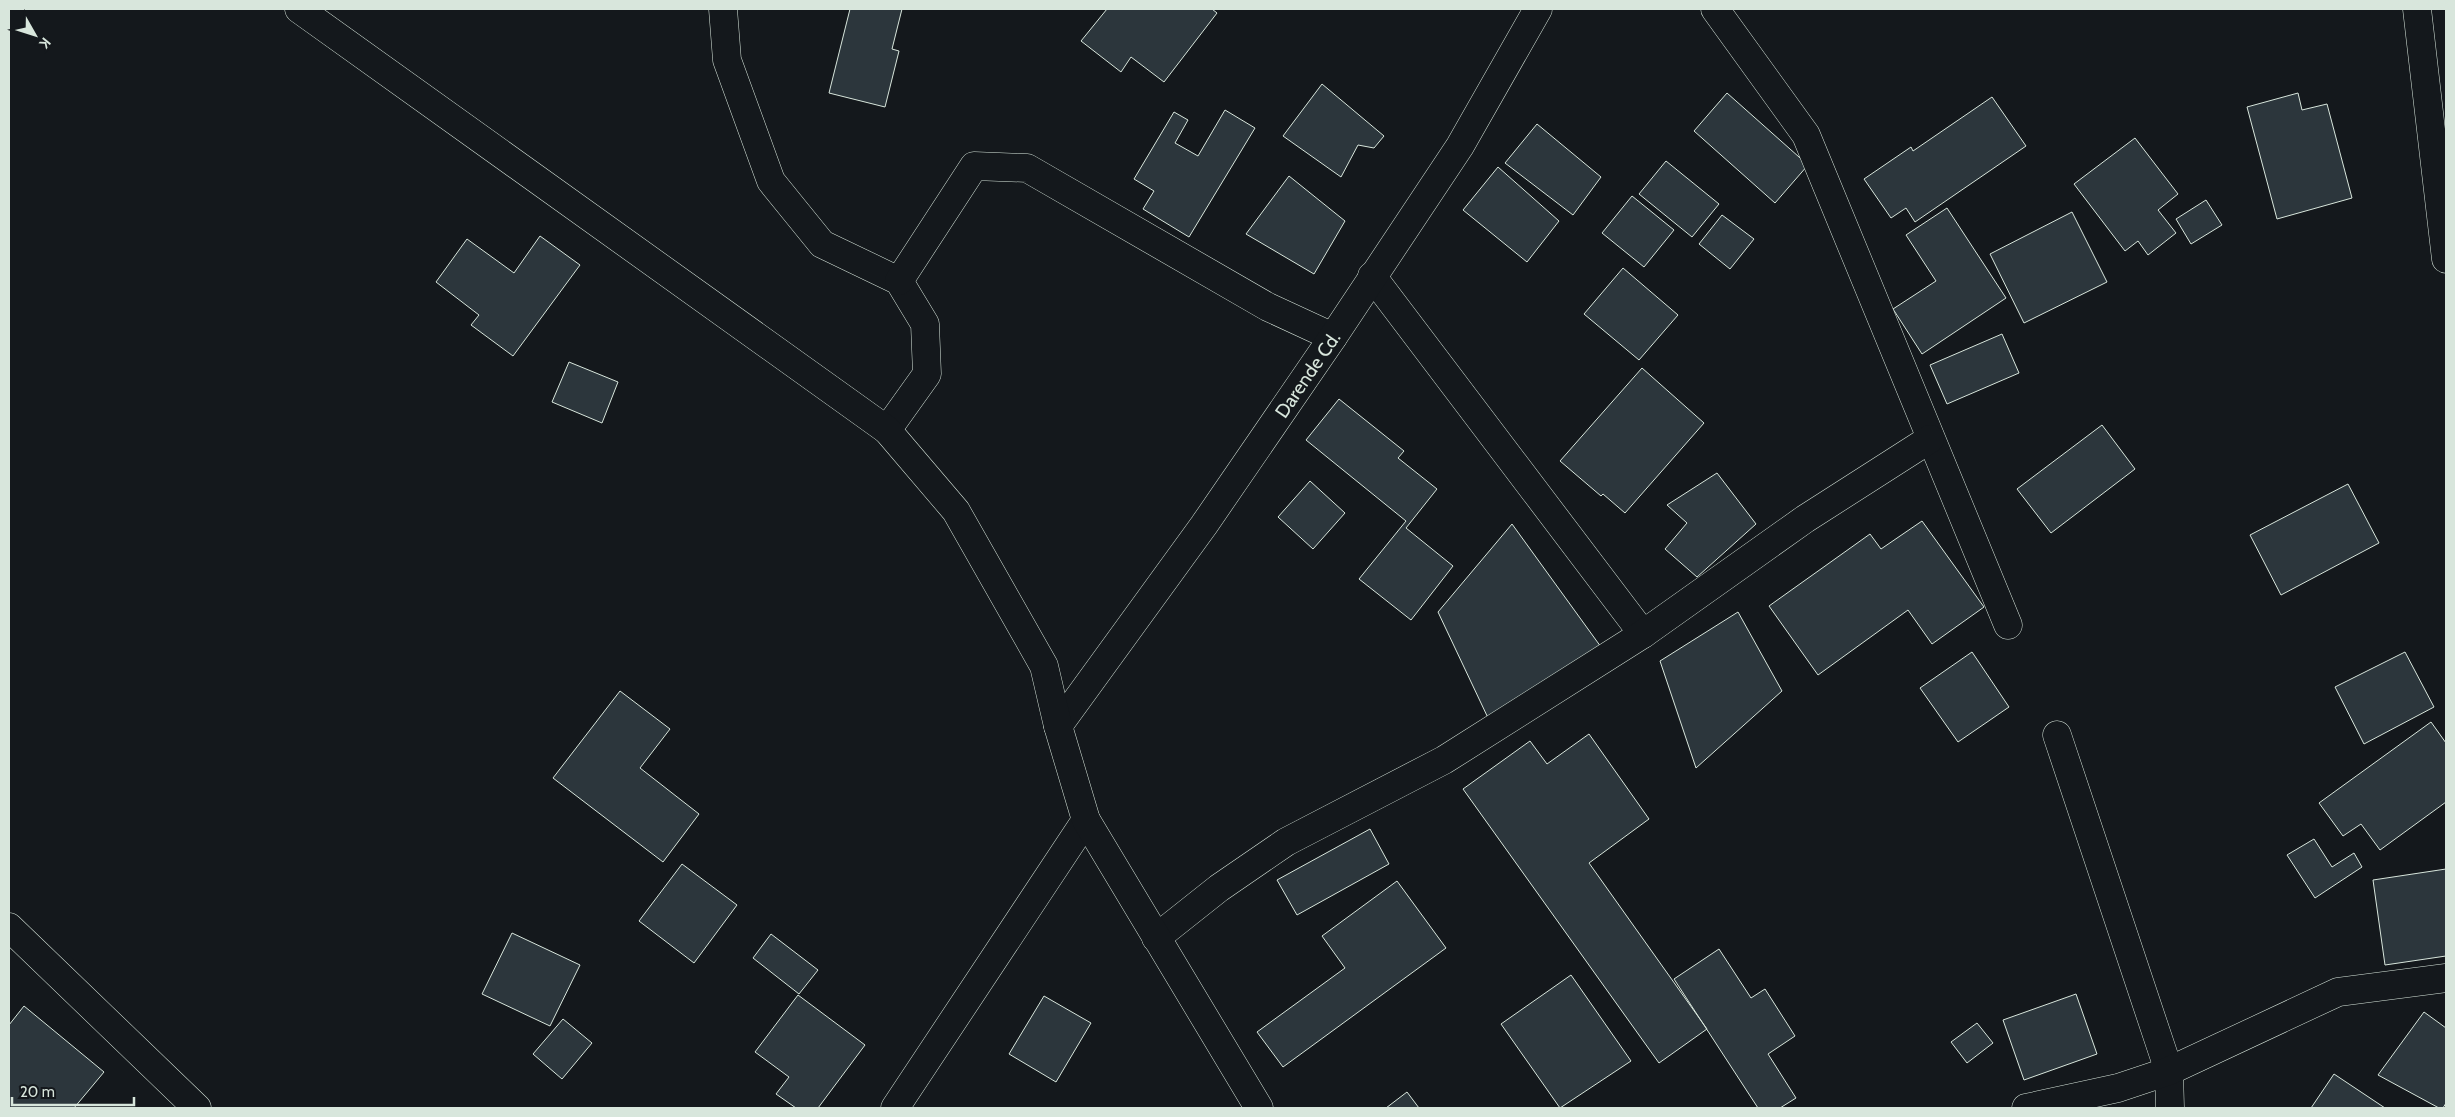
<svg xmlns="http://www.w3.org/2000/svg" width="2455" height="1117" viewBox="0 0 2455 1117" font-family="Cabin,sans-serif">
	<rect width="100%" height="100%" fill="#14181c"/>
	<!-- building -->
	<path fill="#2c363c" stroke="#d8e6dc" d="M850,9H902L892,49L899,51L885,107L829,93Z
		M1107,9H1212L1217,13L1164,82L1131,57L1121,72L1081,41Z
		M1322,84L1384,136L1374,148L1358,145L1341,177L1283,136Z
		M1727,93L1808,165L1775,203L1694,131Z
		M2298,93L2302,110L2327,104L2352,198L2277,219L2247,107Z
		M1992,97L2026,146L1915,222L1906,208L1891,218L1864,179L1911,147L1913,151Z
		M1225,110L1255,128L1189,237L1143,209L1154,191L1134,179L1174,112L1188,120L1175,143L1198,156Z
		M1537,124L1601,177L1573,215L1505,163Z
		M2135,138L2178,194L2158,210L2176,233L2148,255L2138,241L2125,251L2074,184Z
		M1666,161L1719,204L1692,237L1639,194Z
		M1498,167L1559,221L1527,262L1463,210Z
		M1289,176L1345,221L1314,274L1246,234Z
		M1632,196L1674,230L1644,267L1602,233Z
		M2206,200L2222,225L2191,244L2176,219Z
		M1947,208L2006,298L1922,354L1893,309L1936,281L1906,235Z
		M2072,212L2107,282L2024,323L1990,254Z
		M1722,215L1754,239L1730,269L1699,244Z
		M540,236L580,265L513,356L471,325L479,315L436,282L467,239L514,273Z
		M1623,268L1678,315L1639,360L1584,314Z
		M2002,334L2019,373L1947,404L1930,365Z
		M569,362L618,382L602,423L552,402Z
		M1642,368L1704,423L1625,513L1603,494L1601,496L1560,461Z
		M1339,399L1404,451L1398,458L1437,489L1406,528L1453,566L1411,620L1359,579L1406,521L1306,440Z
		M2102,425L2135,469L2051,533L2017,489Z
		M1717,473L1756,524L1697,577L1665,549L1687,523L1667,505Z
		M1310,481L1345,513L1313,549L1278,517Z
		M2348,484L2379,543L2281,595L2250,535Z
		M1922,521L1984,607L1932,644L1908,610L1818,675L1769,606L1870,534L1881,549Z
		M1512,524L1601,647L1489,720L1438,612Z
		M1738,612L1782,691L1696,768L1660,661Z
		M1972,652L2009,707L1958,742L1920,688Z
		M2405,652L2434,707L2364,744L2335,687Z
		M620,691L670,729L640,768L699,814L663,862L553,778Z
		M2431,722L2446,743V802L2380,850L2361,824L2343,836L2319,803Z
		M1589,734L1649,819L1589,863L1707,1029L1659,1063L1463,789L1530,741L1547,764Z
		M1370,829L1389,864L1297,915L1277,880Z
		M2314,839L2332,867L2354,853L2362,867L2315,898L2287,855Z
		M682,864L737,905L694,963L639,921Z
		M2446,869V956L2385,965L2373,880Z
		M1397,881L1446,948L1283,1067L1257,1032L1345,968L1322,936Z
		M512,933L580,965L550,1026L482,994Z
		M771,934L818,970L799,994L753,958Z
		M1719,949L1751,998L1765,989L1795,1036L1768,1054L1796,1098L1780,1108H1758L1674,979Z
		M1571,975L1631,1061L1560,1108L1501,1024Z
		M2076,994L2097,1054L2024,1080L2003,1020Z
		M798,995L865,1045L818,1108H796L776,1094L789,1077L755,1052Z
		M1044,996L1091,1023L1056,1082L1009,1054Z
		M24,1006L104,1072L74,1108H9V1025Z
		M2424,1012L2446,1028V1103L2443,1108H2439L2378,1075Z
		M563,1019L592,1043L562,1079L533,1054Z
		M1977,1023L1993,1043L1967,1063L1951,1042Z
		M2334,1074L2385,1108H2311Z
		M1407,1092L1419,1108H1386Z"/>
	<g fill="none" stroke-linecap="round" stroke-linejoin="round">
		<!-- minor casing -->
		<g stroke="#d8e6dc" stroke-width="29">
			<g id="minor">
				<path d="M723,9L727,60L771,181L822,244L899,281L925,324L927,374L887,430"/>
				<path d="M1715,9L1806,135L2008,625"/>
				<path d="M2417,9L2446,259"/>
				<path d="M1372,276L1643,634"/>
				<path d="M899,281L974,166L1027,168L1268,307L1333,337"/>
				<path id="s1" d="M1058,726L1204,525L1333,337L1460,146L1538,9"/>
				<path d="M2057,735L2169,1071L2170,1108"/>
				<path d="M9,927L197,1108"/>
				<path d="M1156,938L1219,888L1286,842L1444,760L1643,634L1805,519L1930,439"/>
				<path d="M895,1108L1086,820"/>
				<path d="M2026,1108L2118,1088L2169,1071L2338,992L2446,978"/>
			</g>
		</g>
		<!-- major casing -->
		<g stroke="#d8e6dc" stroke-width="29">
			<path id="major" d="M299,9L887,430L956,511L1044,666L1058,726L1086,820L1259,1108"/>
		</g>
		<!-- minor -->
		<use href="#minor" stroke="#14181c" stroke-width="28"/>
		<!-- major -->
		<use href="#major" stroke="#14181c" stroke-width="28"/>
	</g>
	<g text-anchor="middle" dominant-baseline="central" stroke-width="4" stroke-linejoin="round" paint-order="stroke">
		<!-- street labels -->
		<g font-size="19" fill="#d8e6dc" stroke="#14181c">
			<text stroke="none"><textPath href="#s1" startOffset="431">Darende Cd.</textPath></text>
		</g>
	</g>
	<!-- border -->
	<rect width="2455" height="1117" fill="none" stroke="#d8e6dc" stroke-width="20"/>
	<!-- north arrow -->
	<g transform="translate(35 35) rotate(129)" stroke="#14181c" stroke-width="4" paint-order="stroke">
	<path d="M0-4L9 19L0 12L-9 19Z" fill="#d8e6dc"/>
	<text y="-8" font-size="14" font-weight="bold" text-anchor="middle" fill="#d8e6dc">K</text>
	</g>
	<!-- scale -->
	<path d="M12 1097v8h122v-8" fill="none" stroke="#d8e6dc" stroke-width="2.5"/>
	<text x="20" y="1097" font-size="15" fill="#d8e6dc" stroke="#14181c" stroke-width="4" paint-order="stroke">20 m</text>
</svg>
